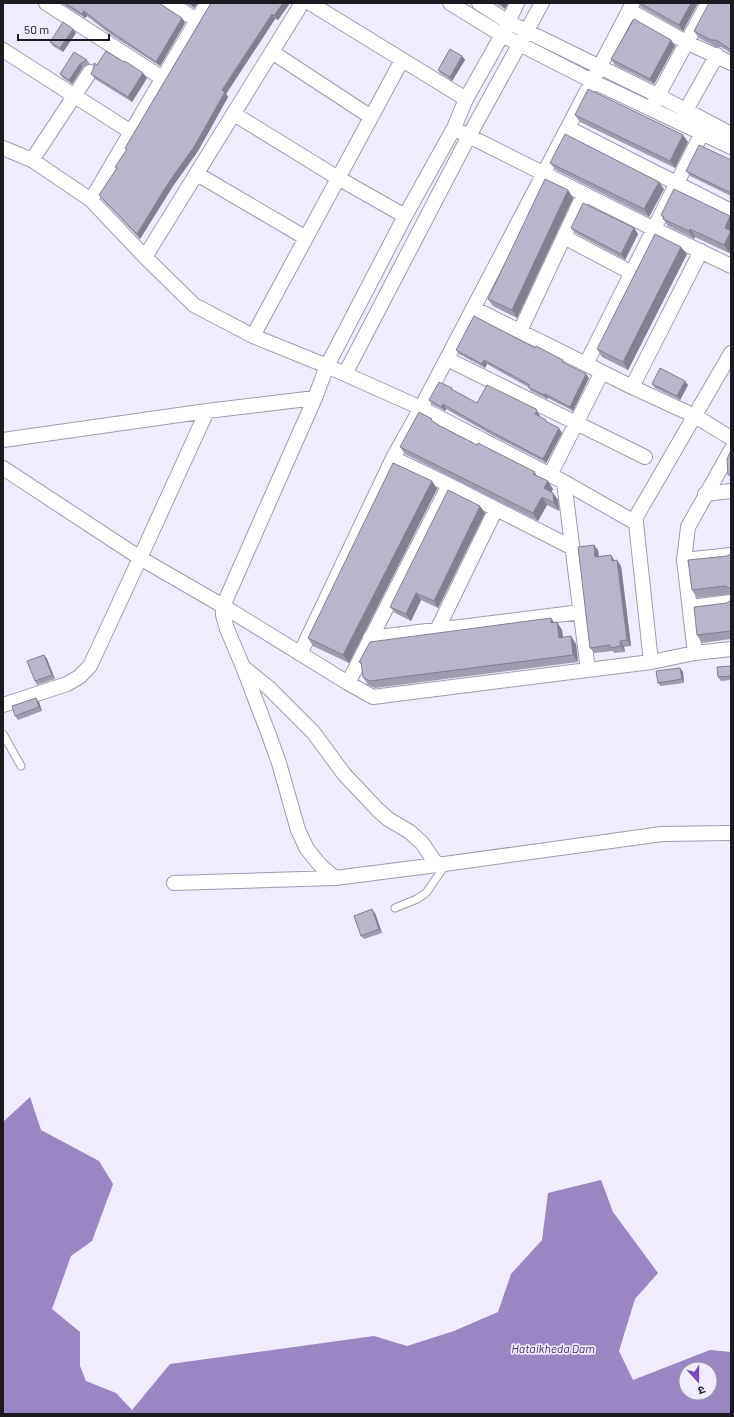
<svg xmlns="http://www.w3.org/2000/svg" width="734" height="1417" viewBox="0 0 734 1417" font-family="Barlow,'Noto Sans Devanagari',sans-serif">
	<rect width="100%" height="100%" fill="#f0ebfe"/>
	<!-- water -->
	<path fill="#9986c2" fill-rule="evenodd" d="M30,1097L41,1130L99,1161L113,1184L92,1241L71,1256L52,1309L80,1332V1366L86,1381L116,1393L132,1410L170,1364L374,1336L407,1346L454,1331L498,1312L511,1274L542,1240L548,1193L601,1180L613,1212L658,1273L635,1299L619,1351L633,1380L710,1350L731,1352V1414H3V1122ZM686,1369H710V1393H686Z"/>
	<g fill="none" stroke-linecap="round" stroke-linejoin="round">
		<!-- service casing -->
		<g stroke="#a19bb0" stroke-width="9">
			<path id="service" d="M3,734L21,766
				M395,908L417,899L426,893L446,864"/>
		</g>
		<!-- minor casing -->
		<g stroke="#a19bb0" stroke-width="16">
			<path id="minor" d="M46,3L162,78
				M169,3L197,20
				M310,3L466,99
				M450,3L502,35L592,81L731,147
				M479,3L508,22L657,95L731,134
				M629,10L686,42L731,63
				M3,50L131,132
				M272,52L371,117
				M654,103L708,3
				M686,110L717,55
				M234,114L338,178L405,216
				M568,128L731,211
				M461,132L654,229L731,266
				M3,148L32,160L91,200L145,257L194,305L253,336L327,366L421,408L564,482L636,523
				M32,160L90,72
				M197,174L306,238
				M91,200L207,3
				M564,237L632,273
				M145,257L302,3
				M473,308L632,387L695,416L731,438
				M520,331L584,194
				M253,336L402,60
				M447,359L645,457
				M586,364L706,125
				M345,374L469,136L542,3
				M632,387L701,251
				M3,440L207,411L315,398
				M393,458L449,485L573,548
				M3,468L140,558L223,606L348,683L373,697L651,662L695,653L731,649
				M550,475L602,372
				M564,482L588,670
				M705,494L731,491
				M684,560L731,555
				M691,607L731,602
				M437,630L496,509
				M370,638L581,612
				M695,653L684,560L688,527L731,450
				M300,654L393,458L421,408L633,3
				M651,662L636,523V517L731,353
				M243,667L269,688L313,732L344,774L377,809L388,819L410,832L422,843L437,865
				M348,683L449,485
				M3,705L67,684L79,677L90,666L140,558L207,411
				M335,878L320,865L307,849L298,830L279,763L269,735L243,667L227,629L223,615V606L315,398L327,366L405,216L454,128L466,99L502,35L517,3
				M174,883L335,878L437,865L662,834L731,833"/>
		</g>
		<!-- service -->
		<use href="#service" stroke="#fff" stroke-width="7"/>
		<!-- minor -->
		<use href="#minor" stroke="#fff" stroke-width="14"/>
	</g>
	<!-- wall -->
	<path fill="#a19caf" d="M61,3H161V4L185,23L160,66L110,34L87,16L85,18Z
		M185,3H198L194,8Z
		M211,3H290L278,20L275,19L226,94L228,97L198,151L173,186L140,239L103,200L99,195L116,169L115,167L127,150L125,148Z
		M495,3H508L505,9Z
		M638,3H698L683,31L641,7Z
		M731,3V53L721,47H716L699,38L694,31Z
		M76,33L63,52L53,46L50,42Z
		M671,40L675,46L654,84L615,65L611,59Z
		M462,56L465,60L452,81L440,73L438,70Z
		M87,60L90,64L83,67L72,84L63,78L60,74Z
		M124,62L143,73L147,78L132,102L95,79L91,74L97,65Z
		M575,115L688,142L675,168L580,122Z
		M731,160V196L690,176L686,171Z
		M550,163L664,189L649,217L556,170Z
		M568,190L573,198L517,318L493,306L488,299Z
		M661,215L730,216L729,253L695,237L694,239L668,226L663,219V218Z
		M571,228H634L638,234L625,260L575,233Z
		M687,254L628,370L602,357L597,349Z
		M456,350L566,364L589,378L573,411L548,398L547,399L531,391L528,387L487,364L485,368L459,354Z
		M652,384L688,385L680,400L655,388Z
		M452,388L454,391L477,403L539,414V416L546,420L547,422L562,433L546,463L492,435L446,409L445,411L432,404L429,400Z
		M435,423L477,445L535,472L537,476L553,489L551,492L553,493L558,500L559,511L547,505L538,521L405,454L400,447Z
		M432,481L437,489L349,663L313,646L308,638Z
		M485,513L438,608L421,600L411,621L395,613L390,607Z
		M594,545L598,550L599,557L615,561L621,566L631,646L624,647L625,652L614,653L613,651L594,653L590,648Z
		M731,554V594L697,598L692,590L727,556Z
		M731,600V639L702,643L697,635L727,603Z
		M557,622L562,630L563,637L576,644L578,662L375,688L368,685L363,677L362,665L359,662Z
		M44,655L47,659L55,679L37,685L35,681Z
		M731,666V680L721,681L718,677Z
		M680,668L683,672L684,683L661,686L658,683Z
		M39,702L42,711L18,720L15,716Z
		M375,913L382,933L364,939L361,936Z"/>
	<!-- shaded-wall -->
	<path fill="#837f8e" d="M191,3H198L194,8L191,4Z
		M283,3H290L278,20L274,16Z
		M501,3H508L505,9L501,4Z
		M691,3H698L683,31L679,25Z
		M84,11L87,16L85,18L82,14Z
		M272,14L275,19L226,94L228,97L198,151L173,186L140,239L137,234L222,90Z
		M182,18L185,23L160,66L156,62Z
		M73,29L76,33L63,52L60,48Z
		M671,40L675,46L654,84L650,79Z
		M462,56L465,60L452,81L450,77Z
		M80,64L83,67L72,84L69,80Z
		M143,73L147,78L132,102L128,97Z
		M683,135L688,142L675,168L670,161Z
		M659,182L664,189L649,217L644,209Z
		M568,190L573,198L517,318L512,310Z
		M730,216H731V249L729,253L724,245L725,228Z
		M634,228L638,234L625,260L621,254Z
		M690,229L695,237L694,239L689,231Z
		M681,247L687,254L628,370L623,362Z
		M484,360L487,364L485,368L482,364Z
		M586,374L589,378L573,411L570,407Z
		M685,381L688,385L680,400L677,396Z
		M545,394L548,398L547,399L544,395Z
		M443,404L446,409L445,411L442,407Z
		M536,409L540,416L538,418L535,414Z
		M559,428L562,433L546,463L543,459Z
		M432,481L437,489L349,663L343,655Z
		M548,481L553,489L550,496L544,488Z
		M553,493L558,500L559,511L554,503Z
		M542,497L547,505L538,521L533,513Z
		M480,506L485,513L438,608L434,601Z
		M594,545L598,550L599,563L595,557Z
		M611,555L615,561H612Z
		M617,560L621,566L631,646L627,640Z
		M416,593L421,600L411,621L406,614Z
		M551,618L556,625L551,623Z
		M557,622L562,630L564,645L559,638Z
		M571,636L576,644L578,662L573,655Z
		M620,641L624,647L625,652L621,646Z
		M44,655L47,659L55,679L52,675Z
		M680,668L683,672L684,683L682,679Z
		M36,698L39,702L42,711L39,707Z
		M372,909L375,913L382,933L379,929Z"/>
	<!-- building -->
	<path fill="#bbb5cb" stroke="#837f8e" d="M65,3H159L182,18L156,62L107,29L84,11L82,14Z
		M211,3H283L274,16L272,14L222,90L225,92L194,147L169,182L137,234L99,195L117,168L115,167L127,149L125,148Z
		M640,3H691L679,25Z
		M709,3H731V50L730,49L716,40H711L694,31Z
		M634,19L671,40L650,79L611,59Z
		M63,22L73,29L60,48L50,42Z
		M450,49L462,56L450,77L438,70Z
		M106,51L124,62L125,61L143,73L128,97L91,74L94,67V63L97,65Z
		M74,52L87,60L80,64L69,80L60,74Z
		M588,89L683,135L670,161L575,115Z
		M565,134L659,182L644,209L550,163Z
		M699,145L731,160V193L686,171Z
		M545,179L568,190L512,310L488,299Z
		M674,189L730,216L725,228L731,231L724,245L690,229L689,231L663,219L664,217L661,215Z
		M583,203L634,228L621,254L571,228Z
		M655,234L681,247L623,362L597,349Z
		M474,316L535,348L536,346L563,360L562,362L586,374L570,407L545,394L544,395L528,387L530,385L484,360L482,364L456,350Z
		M660,368L685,381L677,396L652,384Z
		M439,382L452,388L451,389L477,403L487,385L536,409L537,411L535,414L546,420L545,421L559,428L543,459L488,430L443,404L442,407L429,400Z
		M419,412L432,419L431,420L440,426L477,445L478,443L535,472L533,474L548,481L544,488L553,493L554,503L542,497L533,513L400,447Z
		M731,450V475H728L727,459Z
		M393,463L432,481L343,655L308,638Z
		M448,490L480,506L434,601L416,593L406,614L390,607Z
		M594,545L595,557L611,555L612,561L617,560L627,640L620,641L621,646L610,648V645L590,648L578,547Z
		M731,554V589L725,586L692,590L688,560L727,556Z
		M731,600V631L697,635L694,607L727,603Z
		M551,618V623L557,622L559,638L571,636L573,655L370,681L363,677L361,662H359L370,642Z
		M44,655L52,675L35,681L27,661Z
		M731,666V676L718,677L717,667Z
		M680,668L682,679L658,683L656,671Z
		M36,698L39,707L15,716L12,706Z
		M372,909L379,929L361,936L354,916Z"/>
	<g text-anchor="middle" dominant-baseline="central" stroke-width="3.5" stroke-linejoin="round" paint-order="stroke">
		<!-- water labels -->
		<g font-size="12" font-style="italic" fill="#482c74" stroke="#f0ebfe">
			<text x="553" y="1348">Hataikheda Dam</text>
		</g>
	</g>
	<!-- border -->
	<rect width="734" height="1417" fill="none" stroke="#1c1921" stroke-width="8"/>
	<!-- north arrow -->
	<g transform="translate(698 1381) rotate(159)"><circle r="19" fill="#f0ebfe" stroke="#9b97a6"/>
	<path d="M0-3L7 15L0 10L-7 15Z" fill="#7748c0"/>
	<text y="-6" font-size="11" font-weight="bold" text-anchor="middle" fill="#1c1921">उ</text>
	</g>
	<!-- scale -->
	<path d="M18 34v6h91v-6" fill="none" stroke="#1c1921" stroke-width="2"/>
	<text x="24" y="34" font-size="12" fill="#1c1921" stroke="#f0ebfe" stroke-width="3" paint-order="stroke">50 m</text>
</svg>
